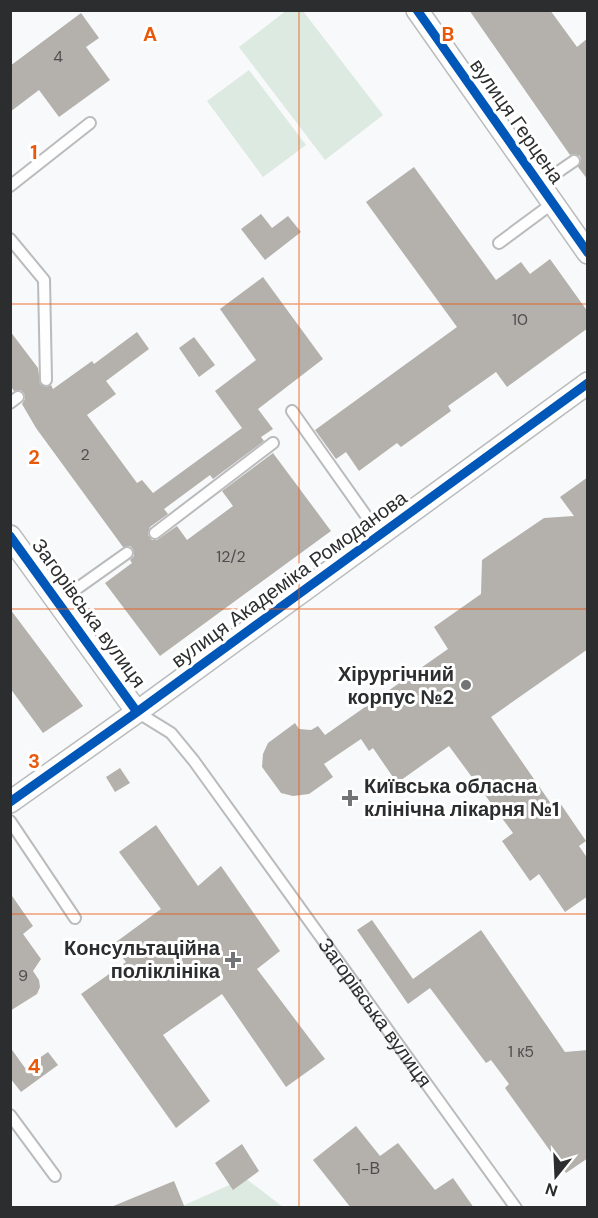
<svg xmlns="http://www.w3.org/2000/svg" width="598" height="1218" viewBox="0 0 598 1218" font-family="'DM Sans',sans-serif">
	<rect width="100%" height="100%" fill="#f8f9fa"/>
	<!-- green -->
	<path fill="#dceae2" d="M287,10L303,11L383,115L325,160L239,47Z
		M249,70L306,145L263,177L207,101Z
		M245,1178L283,1207L178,1208Z"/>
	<!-- building -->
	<path fill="#b4b0ac" d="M469,10H550L577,47L588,38V180L578,167L581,161L580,156L574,154L570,155Z
		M81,13L99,38L86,47L110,80L59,117L39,90L10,112V66Z
		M414,167L496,280L521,262L530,274L550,259L588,312V328L507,387L496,372L448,406L451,411L401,447L397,443L359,471L346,452L336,459L315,430L457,327L366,202Z
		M261,214L272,228L288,216L301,232L265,260L241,229Z
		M263,277L323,359L258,409L273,429L261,437L264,441L213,479L210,475L164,509L168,514L150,527L148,535L152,540H157L177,526L187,540L233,506L222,491L273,453L331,531L160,656L105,583L132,563L130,560L134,556L133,549L130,546L123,547L36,428L22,404L25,399L24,393L20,390L14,391L10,385V331L38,368L40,384L46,387L51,385L53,389L92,361L94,364L137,332L149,349L106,381L116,394L87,415L137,483L142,480L153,493L242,428L215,391L256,360L220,309Z
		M194,337L215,365L199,377L179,348Z
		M588,477V649L491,717L554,808L560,803L586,841L579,846L588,859V896L565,912L539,874L530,881L502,841L513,833L449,746L397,783L373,748L369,751L361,739L324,764L333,777L309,794L293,796L281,793L262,767L263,754L268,743L295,723L299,729L311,730L318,726L325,735L448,649L434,627L481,594L482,560L544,518L574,516L560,497Z
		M10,609L83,706L43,733L10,688Z
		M120,768L130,783L115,792L106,777Z
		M156,825L198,886L221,866L280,951L257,969L325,1059L286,1087L222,994L163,1035L210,1101L176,1128L81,994L126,962L112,945L161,909L119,852Z
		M10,893L33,926L23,934L41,959L33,971L39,980L40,987L37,994L10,1011Z
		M372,920L413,979L481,930L565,1052L588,1050V1158L566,1173L505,1088L509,1084L491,1060L486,1063L430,988L408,1004L357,930Z
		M10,1047L25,1068L48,1052L58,1065L21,1092L10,1078Z
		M356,1126L380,1156L398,1143L435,1190L453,1178L474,1208H351L313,1160Z
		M242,1144L259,1171L233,1190L215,1163Z
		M174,1181L185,1208H111V1207Z"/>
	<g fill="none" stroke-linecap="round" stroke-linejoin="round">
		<!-- service casing -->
		<g stroke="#babbbc" stroke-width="14">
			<g id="service">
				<path d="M539,185L574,161"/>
				<path d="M10,186L90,123"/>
				<path d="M10,239L44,280L46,380"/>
				<path d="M499,243L553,203"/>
				<path d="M10,403L18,397"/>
				<path d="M292,411L379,534"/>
				<path d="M155,533L273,443"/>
				<path d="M58,602L127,553"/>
				<path id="s1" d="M137,712L171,733L194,761L516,1208"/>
				<path d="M10,821L75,918"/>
				<path d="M10,1115L55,1176"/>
			</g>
		</g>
		<!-- minor casing -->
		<g stroke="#babbbc" stroke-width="24">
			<path id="minor" d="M417,10L588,253
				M10,536L137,712
				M10,802L137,712L588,383"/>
		</g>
		<!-- service -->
		<use href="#service" stroke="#fefefe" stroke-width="10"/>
		<!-- minor -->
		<use href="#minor" stroke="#fefefe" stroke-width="21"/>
		<!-- cycleway casing -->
		<g stroke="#fff" stroke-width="13">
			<path id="cycleway" d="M417,10L588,253
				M10,536L137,712
				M10,802L137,712L588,383"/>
		</g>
		<!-- cycleway -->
		<use href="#cycleway" stroke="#0057b8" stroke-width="9"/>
	</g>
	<!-- grid -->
	<path fill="none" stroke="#e8590c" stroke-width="1.5" stroke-opacity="0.55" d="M299,10V1208M10,304H588M10,609H588M10,914H588"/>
	<!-- markers -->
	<g fill="#737475" stroke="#fff" stroke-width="2">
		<circle cx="466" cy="685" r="6"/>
		<path d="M347 789h6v6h6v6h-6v6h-6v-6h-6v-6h6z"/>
		<path d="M230 951h6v6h6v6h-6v6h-6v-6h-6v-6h6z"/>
	</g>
	<g text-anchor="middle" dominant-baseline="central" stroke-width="6" stroke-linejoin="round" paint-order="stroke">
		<!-- number labels -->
		<g font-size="16" fill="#4e4e4e">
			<text x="58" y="56">4</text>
			<text x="520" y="319">10</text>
			<text x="85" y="454">2</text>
			<text x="231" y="556">12/2</text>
			<text x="23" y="975">9</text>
			<text x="521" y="1051">1 к5</text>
			<text x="368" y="1168">1-В</text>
		</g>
		<!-- street labels -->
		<g font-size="20" fill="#2c2d2e" stroke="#fff">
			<text transform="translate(517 121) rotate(55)">вулиця Герцена</text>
			<text transform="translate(289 579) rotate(-36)">вулиця Академіка Ромоданова</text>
			<text transform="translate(89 613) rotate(54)">Загорівська вулиця</text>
			<text stroke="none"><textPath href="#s1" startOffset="386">Загорівська вулиця</textPath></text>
		</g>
		<!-- poi labels -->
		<g font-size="20" font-weight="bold" fill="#2c2d2e" stroke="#fff" text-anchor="end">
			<text x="454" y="674">Хірургічний<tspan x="454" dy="23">корпус №2</tspan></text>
			<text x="364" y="786" text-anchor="start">Київська обласна<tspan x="364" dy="23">клінічна лікарня №1</tspan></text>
			<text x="220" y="948">Консультаційна<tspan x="220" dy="23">поліклініка</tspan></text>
		</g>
	</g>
	<g font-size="20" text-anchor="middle" font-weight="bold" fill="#e8590c" stroke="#fff" stroke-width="6" stroke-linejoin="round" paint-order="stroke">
		<text x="150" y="41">A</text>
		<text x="448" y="41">B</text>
		<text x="34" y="159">1</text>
		<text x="34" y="464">2</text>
		<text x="34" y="768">3</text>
		<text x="34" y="1073">4</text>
	</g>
	<!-- border -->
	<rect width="598" height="1218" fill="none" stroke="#2c2d2e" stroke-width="24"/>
	<!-- north arrow -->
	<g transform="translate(556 1176) rotate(198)" stroke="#ffffff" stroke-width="4.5" paint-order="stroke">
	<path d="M0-4.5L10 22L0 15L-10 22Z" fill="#2c2d2e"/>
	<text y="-9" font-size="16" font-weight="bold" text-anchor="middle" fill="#2c2d2e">N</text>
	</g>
</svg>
